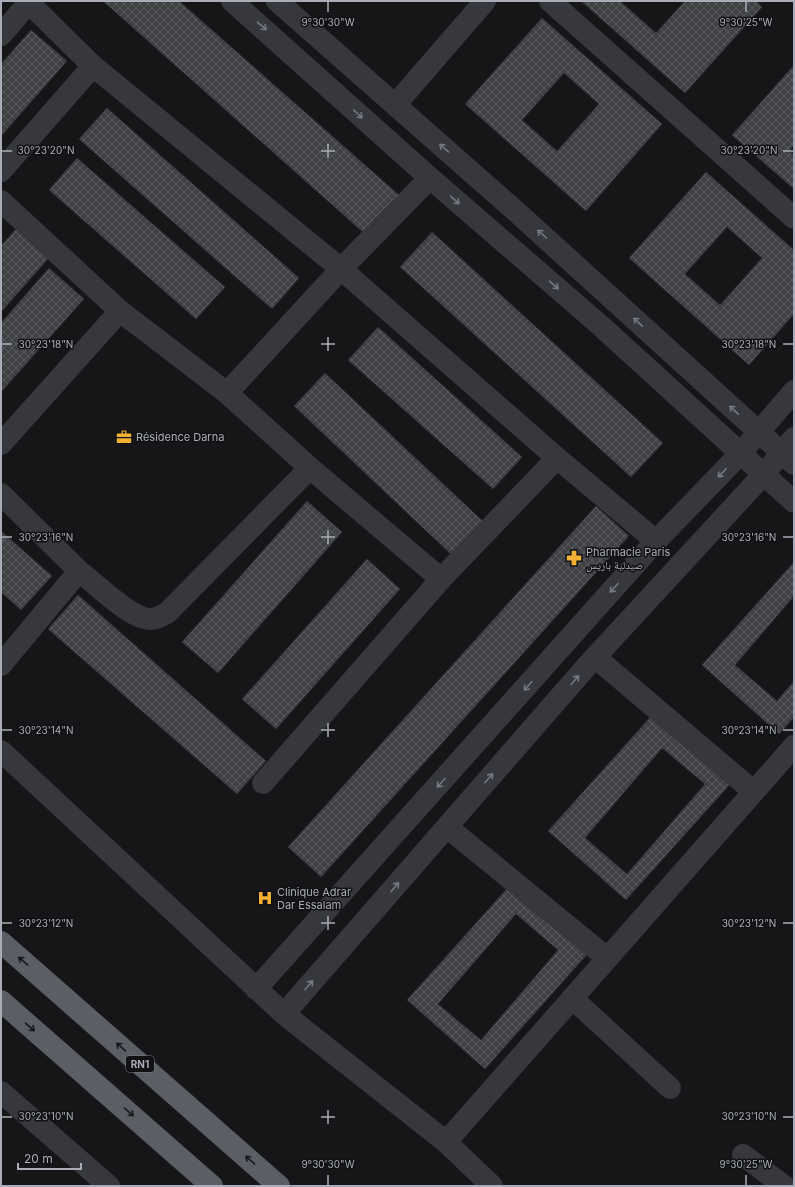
<svg xmlns="http://www.w3.org/2000/svg" width="795" height="1187" viewBox="0 0 795 1187" font-family="Inter,'Noto Naskh Arabic',sans-serif">
	<defs>
		<pattern id="building-cross-hatch" width="8" height="8" patternUnits="userSpaceOnUse"><rect width="8" height="8" fill="#404145"/><path d="M0 0l8 8M0 8l8-8" fill="none" stroke="#595a5e"/></pattern>
	</defs>
	<rect width="100%" height="100%" fill="#161618"/>
	<!-- building -->
	<path fill="url(#building-cross-hatch)" stroke="#303034" fill-rule="evenodd" d="M103,1H179L399,195L365,234Z
		M581,1H622L621,2L656,33L685,1H756L762,7L685,93Z
		M542,18L662,124L586,211L465,104ZM564,73L599,104L557,151L522,120Z
		M31,30L67,61L1,136V64Z
		M794,65V145L789,151L794,155V189L732,135Z
		M107,108L299,278L272,309L79,139Z
		M77,158L225,287L196,319L49,190Z
		M706,172L794,250V314L749,365L629,258ZM727,227L762,258L720,305L685,274Z
		M22,222L55,251L1,312V246Z
		M432,232L663,443L631,477L400,267Z
		M49,268L84,299L1,392V323Z
		M378,327L522,457L493,489L348,360Z
		M325,373L488,526L456,559L294,406Z
		M307,501L342,532L218,673L182,642Z
		M596,506L629,536L321,877L288,847Z
		M1,531L52,576L21,610L1,592Z
		M367,559L400,589L276,729L242,699Z
		M794,562V596L735,665L777,701L794,681V717L779,734L702,665Z
		M78,595L266,761L237,794L48,629Z
		M654,713L732,782L626,900L548,831ZM662,748L705,784L627,874L585,838Z
		M513,882L591,950L485,1069L407,1000ZM516,914L558,950L481,1040L438,1004Z"/>
	<g fill="none" stroke-linecap="round" stroke-linejoin="round">
		<!-- minor -->
		<path stroke="#37383d" stroke-width="22" d="M232,1L430,178L601,326L794,502
			M277,1L520,215L794,464
			M550,1L794,218
			M29,3L93,66L341,269L557,458L656,541
			M1,35L30,1
			M395,105L485,1
			M1,171L93,66
			M1,201L120,311
			M1,444L120,311L227,393
			M310,468L441,579L557,458
			M1,494L79,571
			M595,657L753,791
			M1,665L79,571C95,583 131,620 151,619C158,619 163,615 168,612L310,468L227,393L341,269L430,178
			M1,751L284,1014L446,1142L492,1186
			M263,783L441,579
			M447,827L607,958
			M256,989L656,541L740,454L794,391
			M572,998L670,1088
			M284,1014L586,667L763,475L794,438
			M1,1092L109,1186
			M446,1142L794,746
			M743,1155L784,1186"/>
		<!-- trunk -->
		<path stroke="#5b5e65" stroke-width="22" d="M1,942L279,1186
			M1,1001L212,1186"/>
	</g>
	<!-- one-way arrows -->
	<defs><path id="oneway-shaft" d="M-6 0H5M1.5-3L5.5 0L1.5 3" fill="none" stroke-width="1.6" stroke-linecap="round" stroke-linejoin="round"/></defs>
	<g stroke="#757881">
		<use href="#oneway-shaft" transform="translate(262 26) rotate(40)"/>
		<use href="#oneway-shaft" transform="translate(358 114) rotate(42)"/>
		<use href="#oneway-shaft" transform="translate(444 148) rotate(-139)"/>
		<use href="#oneway-shaft" transform="translate(455 200) rotate(41)"/>
		<use href="#oneway-shaft" transform="translate(542 234) rotate(-138)"/>
		<use href="#oneway-shaft" transform="translate(554 285) rotate(41)"/>
		<use href="#oneway-shaft" transform="translate(638 322) rotate(-137)"/>
		<use href="#oneway-shaft" transform="translate(734 410) rotate(-137)"/>
		<use href="#oneway-shaft" transform="translate(722 473) rotate(134)"/>
		<use href="#oneway-shaft" transform="translate(614 588) rotate(132)"/>
		<use href="#oneway-shaft" transform="translate(575 680) rotate(-49)"/>
		<use href="#oneway-shaft" transform="translate(528 686) rotate(132)"/>
		<use href="#oneway-shaft" transform="translate(489 778) rotate(-49)"/>
		<use href="#oneway-shaft" transform="translate(441 783) rotate(132)"/>
		<use href="#oneway-shaft" transform="translate(395 887) rotate(-49)"/>
		<use href="#oneway-shaft" transform="translate(309 985) rotate(-49)"/>
	</g>
	<g stroke="#18191b">
		<use href="#oneway-shaft" transform="translate(23 961) rotate(-139)"/>
		<use href="#oneway-shaft" transform="translate(30 1027) rotate(41)"/>
		<use href="#oneway-shaft" transform="translate(121 1047) rotate(-139)"/>
		<use href="#oneway-shaft" transform="translate(129 1112) rotate(41)"/>
		<use href="#oneway-shaft" transform="translate(250 1160) rotate(-139)"/>
	</g>
	<!-- ticks -->
	<path fill="none" stroke="#a8adb8" stroke-width="1.5" d="M328,2V12M746,2V12M328,144V158M2,151H12M321,151H335M783,151H793M328,337V351M2,344H12M321,344H335M783,344H793M328,530V544M2,537H12M321,537H335M783,537H793M328,723V737M2,730H12M321,730H335M783,730H793M328,916V930M2,923H12M321,923H335M783,923H793M328,1110V1124M2,1117H12M321,1117H335M783,1117H793M328,1175V1185M746,1175V1185"/>
	<!-- icons -->
	<defs>
		<g id="office-bare" transform="scale(1.2)"><path d="M-6-3h4V-5.5h4V-3h4V5H-6ZM-1-4.5V-3h2v-1.5ZM-6 0V1H6V0Z" fill="#f2b134" stroke="#111113" stroke-width="2.5" paint-order="stroke"/></g>
		<g id="pharmacy-bare" transform="scale(1.2)"><path d="M-2-6h4v4h4v4h-4v4h-4v-4h-4v-4h4Z" fill="#f2b134" stroke="#111113" stroke-width="2.5" paint-order="stroke"/></g>
		<g id="hospital-bare" transform="scale(1.2)"><path d="M-5-5h3v3.5h4V-5h3V5h-3V1.5h-4V5h-3Z" fill="#f2b134" stroke="#111113" stroke-width="2.5" paint-order="stroke"/></g>
	</defs>
	<g fill-rule="evenodd">
		<use href="#office-bare" x="124" y="437"/>
		<use href="#pharmacy-bare" x="574" y="558"/>
		<use href="#hospital-bare" x="265" y="898"/>
	</g>
	<g text-anchor="middle" dominant-baseline="central" stroke-width="3" stroke-linejoin="round" paint-order="stroke">
		<!-- shield labels -->
		<rect fill="#111113" stroke="#7b7e86" stroke-width="1" x="126" y="1056" width="28" height="16" rx="3"/>
		<g font-size="10" font-weight="bold" fill="#a8adb8">
			<text x="140" y="1064">RN1</text>
		</g>
		<!-- poi labels -->
		<g font-size="11" fill="#a8adb8" stroke="#111113" text-anchor="start">
			<text x="136" y="437">Résidence Darna</text>
			<text x="586" y="552">Pharmacie Paris<tspan x="586" dy="13">صيدلية باريس</tspan></text>
			<text x="277" y="892">Clinique Adrar<tspan x="277" dy="13">Dar Essalam</tspan></text>
		</g>
	</g>
	<g font-size="10" text-anchor="middle" fill="#a8adb8" stroke="#111113" stroke-width="3" stroke-linejoin="round" paint-order="stroke">
		<text x="328" y="26">9°30'30"W</text>
		<text x="746" y="26">9°30'25"W</text>
		<text x="46" y="154">30°23'20"N</text>
		<text x="749" y="154">30°23'20"N</text>
		<text x="46" y="348">30°23'18"N</text>
		<text x="749" y="348">30°23'18"N</text>
		<text x="46" y="541">30°23'16"N</text>
		<text x="749" y="541">30°23'16"N</text>
		<text x="46" y="734">30°23'14"N</text>
		<text x="749" y="734">30°23'14"N</text>
		<text x="46" y="927">30°23'12"N</text>
		<text x="749" y="927">30°23'12"N</text>
		<text x="46" y="1120">30°23'10"N</text>
		<text x="749" y="1120">30°23'10"N</text>
		<text x="328" y="1168">9°30'30"W</text>
		<text x="746" y="1168">9°30'25"W</text>
	</g>
	<!-- border -->
	<rect width="795" height="1187" fill="none" stroke="#a8adb8" stroke-width="4"/>
	<!-- scale -->
	<path d="M18 1163v6h63v-6" fill="none" stroke="#a8adb8" stroke-width="2"/>
	<text x="24" y="1163" font-size="12" fill="#a8adb8" stroke="#111113" stroke-width="3" paint-order="stroke">20 m</text>
</svg>
